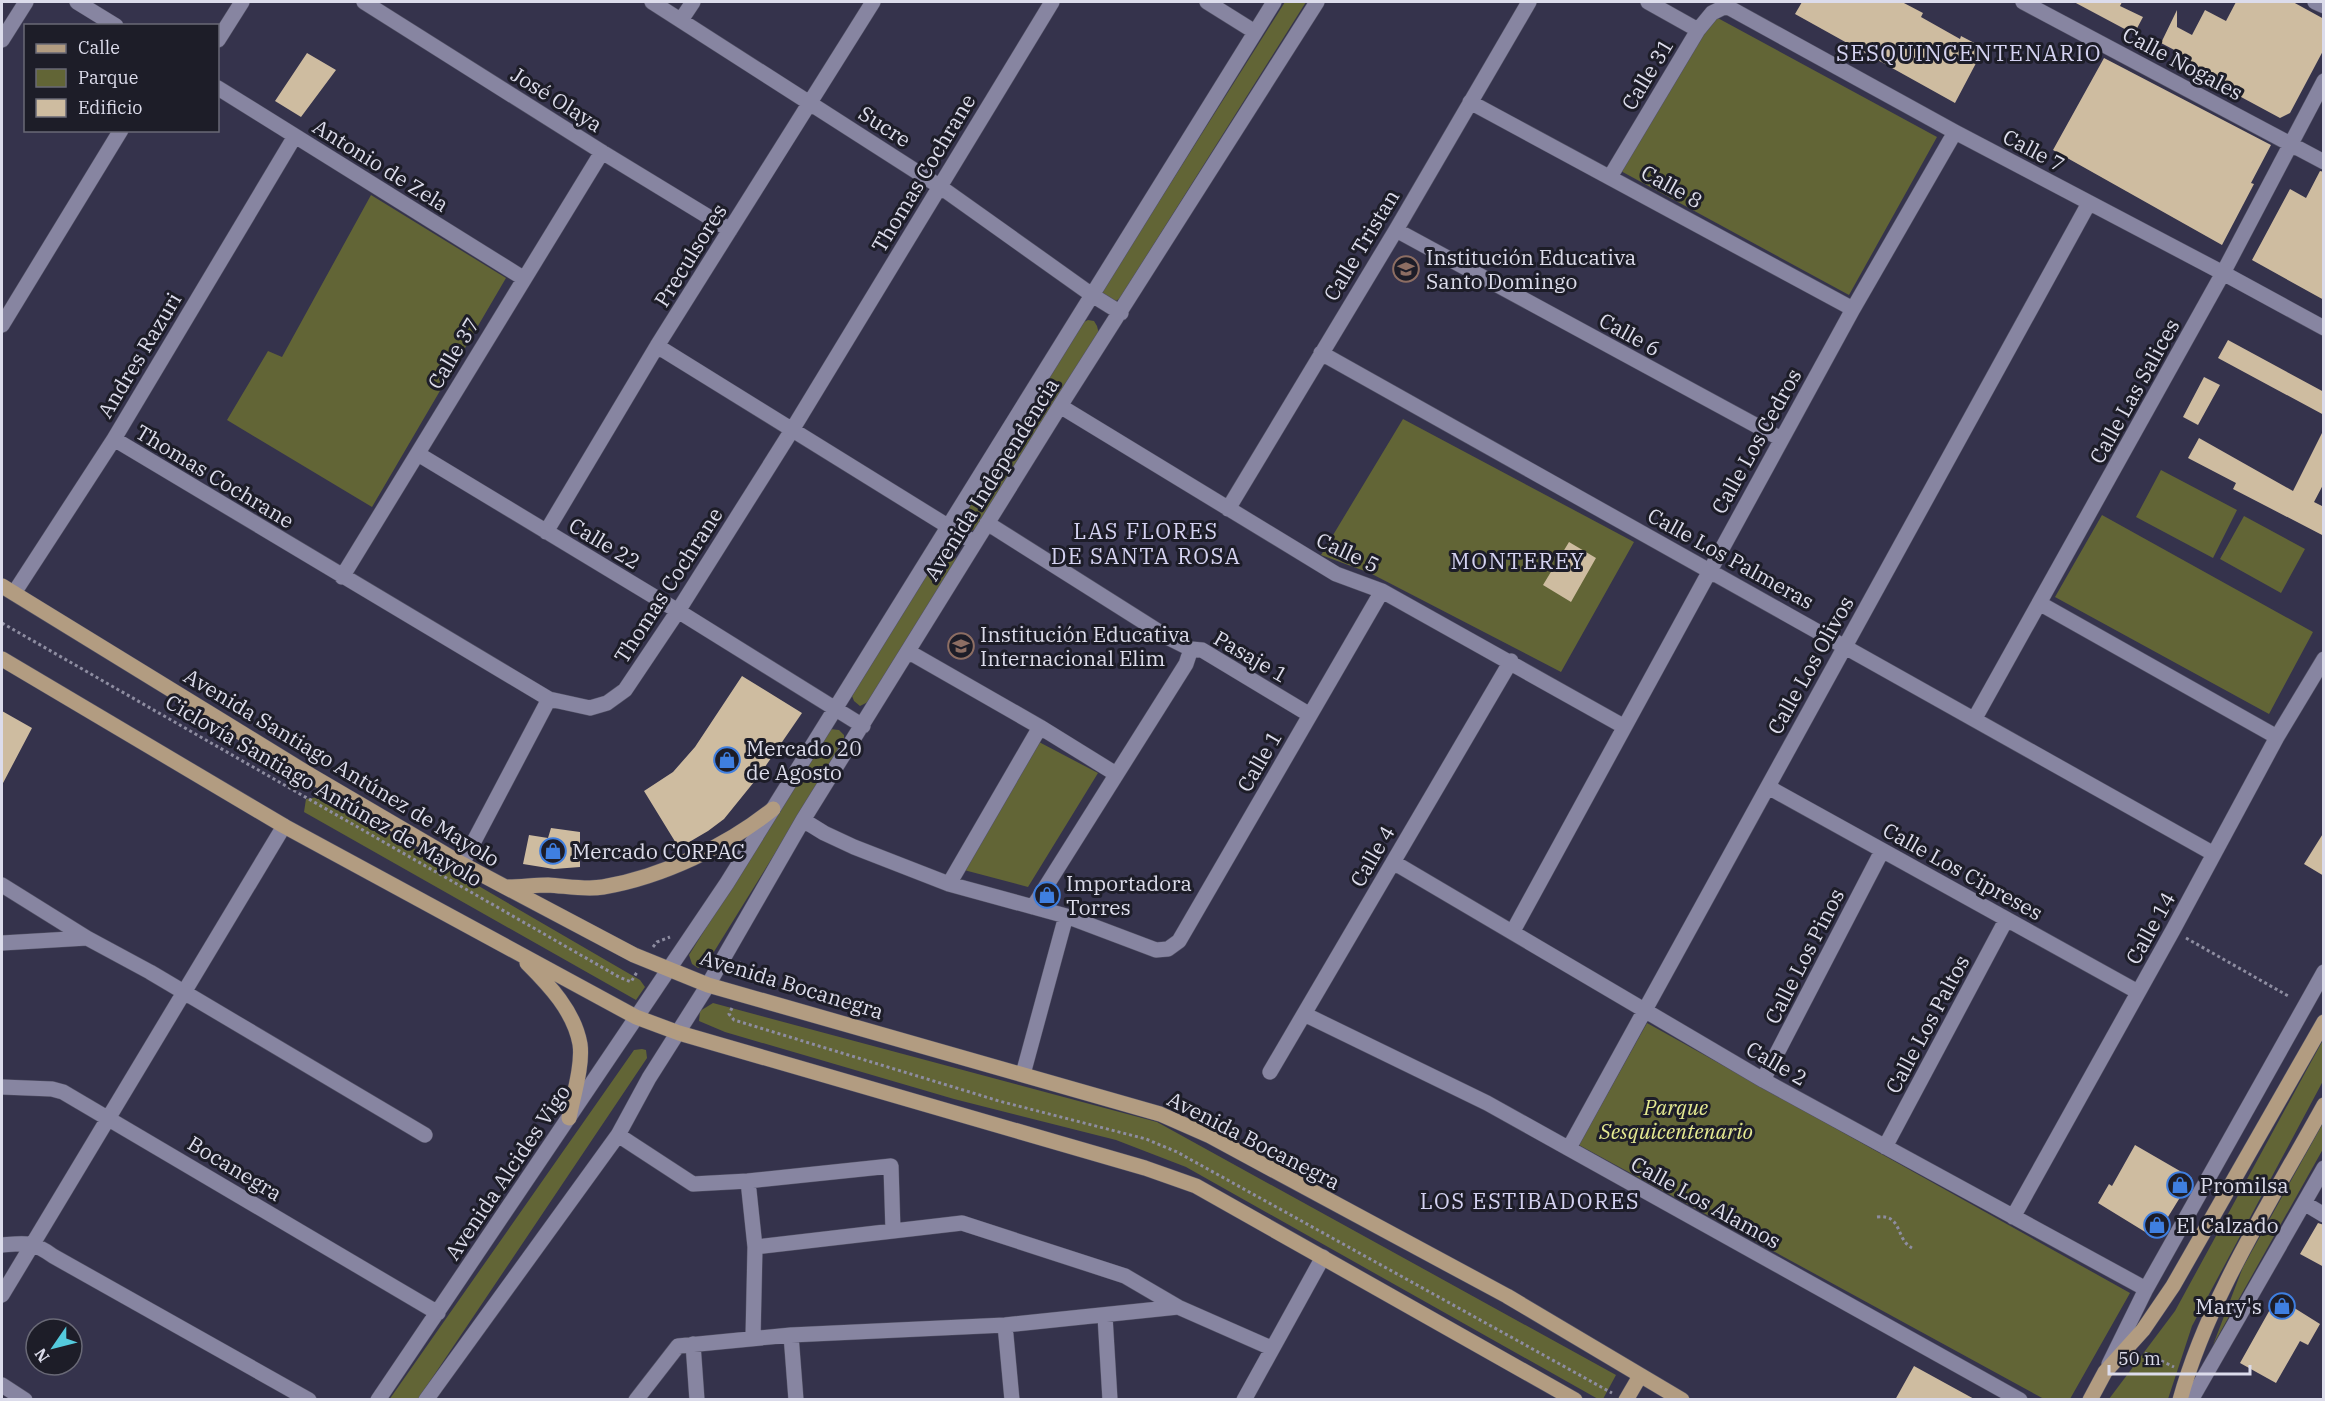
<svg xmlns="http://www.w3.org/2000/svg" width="2325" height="1401" viewBox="0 0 2325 1401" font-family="'IBM Plex Serif',serif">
	<rect width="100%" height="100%" fill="#35334c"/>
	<!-- green -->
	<path fill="#626536" d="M1285,2H1306L1120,298L1116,301L1102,295L1105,287Z
		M1714,16L1937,137L1849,295L1619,170Z
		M371,195L506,278L372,507L227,420L268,351L282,357Z
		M1088,320L1094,321L1097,326L1099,334L978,527L970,532L961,525L960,519L1082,323Z
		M1403,419L1634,542L1561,672L1370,573L1321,555Z
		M2161,470L2237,510L2213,558L2136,517Z
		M2102,515L2313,632L2269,714L2055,597Z
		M2244,516L2305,549L2281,593L2220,559Z
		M948,549L955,552L956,561L870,701L860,706L854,701L852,696L937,555L942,550Z
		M830,729L839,730L844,735V742L707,963L698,968L692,964L689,955Z
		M1039,742L1098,773L1028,887L964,870Z
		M324,796L640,980L645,987L636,1000L304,812L306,799Z
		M713,1003L1157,1122L1616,1375L1603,1399H1598L1186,1167L1116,1140L954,1099L725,1032L699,1021L700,1011Z
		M1647,1023L2130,1293L2070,1399H2044L1579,1145Z
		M2323,1040V1081L2192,1326L2168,1399H2109L2175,1311Z
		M642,1049L646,1050L647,1058L418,1399L389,1400L634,1050Z
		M2323,1123V1149L2213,1345L2243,1267Z"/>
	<!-- building -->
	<path fill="#cebca0" d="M1802,2H1902L1923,13L1921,17L1960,39L1961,36L1984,48L1955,103L1795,14Z
		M2074,2H2122L2120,6L2143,17L2134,34Z
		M2236,2H2293L2324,19V49L2290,113L2280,118L2178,63L2182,54L2161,43L2177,10V27L2192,35L2205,10L2226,21Z
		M307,53L336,70L301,117L275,101Z
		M2104,58L2271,145L2251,183L2254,184L2222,245L2053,150Z
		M2320,171L2324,172V300L2252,260L2290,189L2306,198Z
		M2228,340L2324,392V415L2218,358Z
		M2204,377L2220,385L2198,425L2183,417Z
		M2324,429V483L2314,502L2324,507V536L2233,489L2236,483L2188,458L2199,438L2293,491Z
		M1569,542L1596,558L1571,602L1543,585Z
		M742,676L802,713L758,777L724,819L708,831L679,848L644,791L673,772L695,747Z
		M2,711L32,728L2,785Z
		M551,828L580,832V867L554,869L523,864L529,835L548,838Z
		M2324,832V876L2304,864Z
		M2135,1145L2192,1178L2155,1238L2098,1203L2109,1184L2112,1186Z
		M2318,1223L2324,1225V1267L2300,1254Z
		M2277,1297L2320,1324L2308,1345L2300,1341L2276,1383L2240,1363Z
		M1914,1366L1976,1400H1895Z"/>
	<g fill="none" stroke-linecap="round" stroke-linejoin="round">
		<!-- minor casing -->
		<g stroke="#525165" stroke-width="16">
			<path id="minor" d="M77,2L116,26
				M364,2L602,152L730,230
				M652,2L939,186L1092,295L1121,313
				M1207,2L1255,32
				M1648,2L1698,30
				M2023,2L2324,162
				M2315,2L2324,6
				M1726,6L1955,132L2223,273L2324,328
				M681,20L693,2
				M2,40L26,2
				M218,40L242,2
				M218,88L523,278
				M1470,102L1853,309
				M1610,177L1698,30L1712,13L1726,6L1728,2
				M1396,230L1781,439
				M2,325L121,130
				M657,346L975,543
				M1321,353L2214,854
				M1060,406L1336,574L1382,591L1623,726
				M114,439L549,699L590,708L607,703L625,690L678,611L792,430L1052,2
				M418,454L678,611L863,726
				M1228,509L1396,230L1529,2
				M987,523L1169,638L1191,649L1202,650L1310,715
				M546,532L657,346L873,2
				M342,577L602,152
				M14,593L114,439L295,136
				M2039,603L2277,737
				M909,652L1040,727L1116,774
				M1975,718L2223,273L2324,81
				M1768,787L2138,992
				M803,820L824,833L854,847L949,884L1066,916L1156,950L1168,949L1179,941L1382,591
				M1393,862L1763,1080L2146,1289
				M462,864L549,699
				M949,884L1040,727
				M2,885L87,938L150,972L425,1135
				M1033,907L1186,664L1191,649
				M1513,931L1853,309L1955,132
				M2,943L87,938
				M1304,1014L1487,1103L2020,1400
				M1270,1072L1511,661
				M1023,1074L1066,916
				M1763,1080L1882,851
				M2,1087L52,1089L63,1092L438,1313
				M618,1135L693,1184L748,1181L891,1166L893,1231
				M1885,1147L2006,920
				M1569,1148L2089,203
				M748,1181L755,1247L753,1338
				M2304,1203L2324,1215
				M2013,1217L2173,930L2277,737L2324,659
				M2,1245C26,1243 32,1241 53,1256L309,1400
				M755,1247L962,1223L1125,1276L1178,1307
				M2,1295L284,826
				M1105,1316L1110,1400
				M1005,1325L1012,1400
				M791,1335L796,1400
				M693,1344L697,1400
				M2109,1364L2146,1289L2324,972
				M2,1385L25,1400
				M378,1400L727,883L1274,2
				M426,1400L618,1135L649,1078L708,985L803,820L1060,406L1317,2
				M636,1400L678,1346L791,1335L1005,1325L1178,1307L1271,1348
				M1244,1400L1323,1257
				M2191,1400L2324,1168"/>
		</g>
		<!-- major casing -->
		<g stroke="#525165" stroke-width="16">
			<path id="major" d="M2,586L310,775L462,864L634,955L708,985L1160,1114L1210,1136L1507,1296L1682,1400
				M2,659L284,826L636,1017L679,1033L1145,1168L1196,1186L1575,1400
				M507,887C521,887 535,885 548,885C566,886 586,890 603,887C662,877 727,846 773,809
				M527,963C549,985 574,1011 580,1044C583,1065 573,1097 569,1118
				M1626,1400L1640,1376
				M2090,1400L2105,1372L2143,1330L2173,1286L2324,1022
				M2180,1400C2208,1298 2273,1198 2324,1105"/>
		</g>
		<!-- path -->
		<path stroke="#8e8da1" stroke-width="3" stroke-dasharray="3 3" stroke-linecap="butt" d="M2,623L619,977L631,982L637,972
			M2186,938L2290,997
			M653,947L657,942L670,937
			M739,962L743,972L741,979
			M732,1008L729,1014L734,1020L999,1101L1146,1139L1177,1152L1612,1393
			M1877,1217C1903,1214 1895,1239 1912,1248
			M2145,1353L2174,1367"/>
		<!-- minor -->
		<use href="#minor" stroke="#8785a1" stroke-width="15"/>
		<!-- major -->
		<use href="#major" stroke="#b29c81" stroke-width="15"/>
	</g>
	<!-- icons -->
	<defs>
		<g id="school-ring" transform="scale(1.35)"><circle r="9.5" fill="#1d1d28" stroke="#8d6e63" stroke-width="1.5"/><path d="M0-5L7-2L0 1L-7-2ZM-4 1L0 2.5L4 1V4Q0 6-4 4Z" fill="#8d6e63"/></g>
		<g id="shop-ring" transform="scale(1.35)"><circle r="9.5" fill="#1d1d28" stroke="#3f7fe0" stroke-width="1.5"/><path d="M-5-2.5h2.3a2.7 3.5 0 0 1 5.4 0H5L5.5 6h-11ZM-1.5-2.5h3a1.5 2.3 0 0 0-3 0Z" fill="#3f7fe0"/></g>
	</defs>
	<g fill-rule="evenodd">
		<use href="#school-ring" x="1406" y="269"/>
		<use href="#school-ring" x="961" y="646"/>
		<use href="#shop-ring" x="727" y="760"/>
		<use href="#shop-ring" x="553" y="851"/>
		<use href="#shop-ring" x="1047" y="895"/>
		<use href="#shop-ring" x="2180" y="1185"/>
		<use href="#shop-ring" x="2157" y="1225"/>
		<use href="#shop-ring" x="2282" y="1306"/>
	</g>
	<g text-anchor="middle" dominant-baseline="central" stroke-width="6" stroke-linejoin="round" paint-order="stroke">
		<!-- street labels -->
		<g font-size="21" fill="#dcdceb" stroke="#1d1d28">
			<text transform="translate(2183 63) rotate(28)">Calle Nogales</text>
			<text transform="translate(1647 74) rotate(-59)">Calle 31</text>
			<text transform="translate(557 99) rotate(32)">José Olaya</text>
			<text transform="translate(885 126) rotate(33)">Sucre</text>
			<text transform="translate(2034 150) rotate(28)">Calle 7</text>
			<text transform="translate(381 165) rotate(32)">Antonio de Zela</text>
			<text transform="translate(923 173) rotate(-59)">Thomas Cochrane</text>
			<text transform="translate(1672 186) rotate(29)">Calle 8</text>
			<text transform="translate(1361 245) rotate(-59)">Calle Tristan</text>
			<text transform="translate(690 255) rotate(-58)">Preculsores</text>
			<text transform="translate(1630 334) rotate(29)">Calle 6</text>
			<text transform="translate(453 353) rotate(-59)">Calle 37</text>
			<text transform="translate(139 355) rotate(-59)">Andres Razuri</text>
			<text transform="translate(2134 391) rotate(-61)">Calle Las Salices</text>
			<text transform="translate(1756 441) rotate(-61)">Calle Los Cedros</text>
			<text transform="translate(215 476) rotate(31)">Thomas Cochrane</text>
			<text transform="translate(991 479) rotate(-58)">Avenida Independencia</text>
			<text transform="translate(605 543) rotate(31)">Calle 22</text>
			<text transform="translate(1348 552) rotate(25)">Calle 5</text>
			<text transform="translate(1731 558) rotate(29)">Calle Los Palmeras</text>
			<text transform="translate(668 585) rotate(-57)">Thomas Cochrane</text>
			<text transform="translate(1251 656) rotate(30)">Pasaje 1</text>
			<text transform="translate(1810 665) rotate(-61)">Calle Los Olivos</text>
			<text transform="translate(1259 761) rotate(-60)">Calle 1</text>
			<text transform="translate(342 767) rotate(31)">Avenida Santiago Antúnez de Mayolo</text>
			<text transform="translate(324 790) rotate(30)">Ciclovía Santiago Antúnez de Mayolo</text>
			<text transform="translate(1372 856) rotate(-60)">Calle 4</text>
			<text transform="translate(1963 871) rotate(29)">Calle Los Cipreses</text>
			<text transform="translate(2150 928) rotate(-61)">Calle 14</text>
			<text transform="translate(1804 956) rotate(-63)">Calle Los Pinos</text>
			<text transform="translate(792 984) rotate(17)">Avenida Bocanegra</text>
			<text transform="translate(1927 1024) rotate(-62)">Calle Los Paltos</text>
			<text transform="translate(1777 1063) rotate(30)">Calle 2</text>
			<text transform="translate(1254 1140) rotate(27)">Avenida Bocanegra</text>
			<text transform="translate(235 1168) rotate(31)">Bocanegra</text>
			<text transform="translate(507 1172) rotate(-56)">Avenida Alcides Vigo</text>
			<text transform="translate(1706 1202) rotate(29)">Calle Los Alamos</text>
		</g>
		<!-- poi labels -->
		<g font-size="21" fill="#dcdceb" stroke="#1d1d28" text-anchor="start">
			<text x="1426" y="257">Institución Educativa<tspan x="1426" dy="24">Santo Domingo</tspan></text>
			<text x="980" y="634">Institución Educativa<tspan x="980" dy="24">Internacional Elim</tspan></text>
			<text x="746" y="748">Mercado 20<tspan x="746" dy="24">de Agosto</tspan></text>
			<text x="572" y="851">Mercado CORPAC</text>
			<text x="1066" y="883">Importadora<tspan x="1066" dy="24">Torres</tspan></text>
			<text x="2200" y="1185">Promilsa</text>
			<text x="2176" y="1225">El Calzado</text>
			<text x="2262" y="1306" text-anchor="end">Mary's</text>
		</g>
		<!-- park labels -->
		<g font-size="21" font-style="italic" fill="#e5ea92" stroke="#1d1d28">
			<text x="1676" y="1107">Parque<tspan x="1676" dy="24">Sesquicentenario</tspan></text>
		</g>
		<!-- neighbourhood labels -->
		<g font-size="22" letter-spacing="1.5" fill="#d4d2f1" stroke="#1d1d28">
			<text x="1969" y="52">SESQUINCENTENARIO</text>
			<text x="1146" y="530">LAS FLORES<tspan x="1146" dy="25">DE SANTA ROSA</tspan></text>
			<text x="1518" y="560">MONTEREY</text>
			<text x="1530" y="1200">LOS ESTIBADORES</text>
		</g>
	</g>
	<!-- border -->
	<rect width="2325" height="1401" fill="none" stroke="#dcdceb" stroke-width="6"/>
	<!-- legend -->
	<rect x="24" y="24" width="195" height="108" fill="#1d1d28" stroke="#696976" stroke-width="1.5"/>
	<rect x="36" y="44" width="30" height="9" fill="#b29c81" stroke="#696976" stroke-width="1.5"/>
	<text x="78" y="54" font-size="18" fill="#dcdceb">Calle</text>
	<rect x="36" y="69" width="30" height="18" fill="#626536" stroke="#696976" stroke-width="1.5"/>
	<text x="78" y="84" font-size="18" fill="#dcdceb">Parque</text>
	<rect x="36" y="99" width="30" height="18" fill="#cebca0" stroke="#696976" stroke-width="1.5"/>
	<text x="78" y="114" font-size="18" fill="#dcdceb">Edificio</text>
	<!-- north arrow -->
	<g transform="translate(54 1347) rotate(235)"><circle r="28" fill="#1d1d28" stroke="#696976" stroke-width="1.5"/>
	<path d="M0-4.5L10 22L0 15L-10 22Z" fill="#54cadd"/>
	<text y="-9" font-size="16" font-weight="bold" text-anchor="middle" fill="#dcdceb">N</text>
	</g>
	<!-- scale -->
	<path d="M2109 1365v9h141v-9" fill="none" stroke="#dcdceb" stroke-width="3"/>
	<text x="2118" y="1365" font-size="18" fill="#dcdceb" stroke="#1d1d28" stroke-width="4.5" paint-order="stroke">50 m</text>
</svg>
